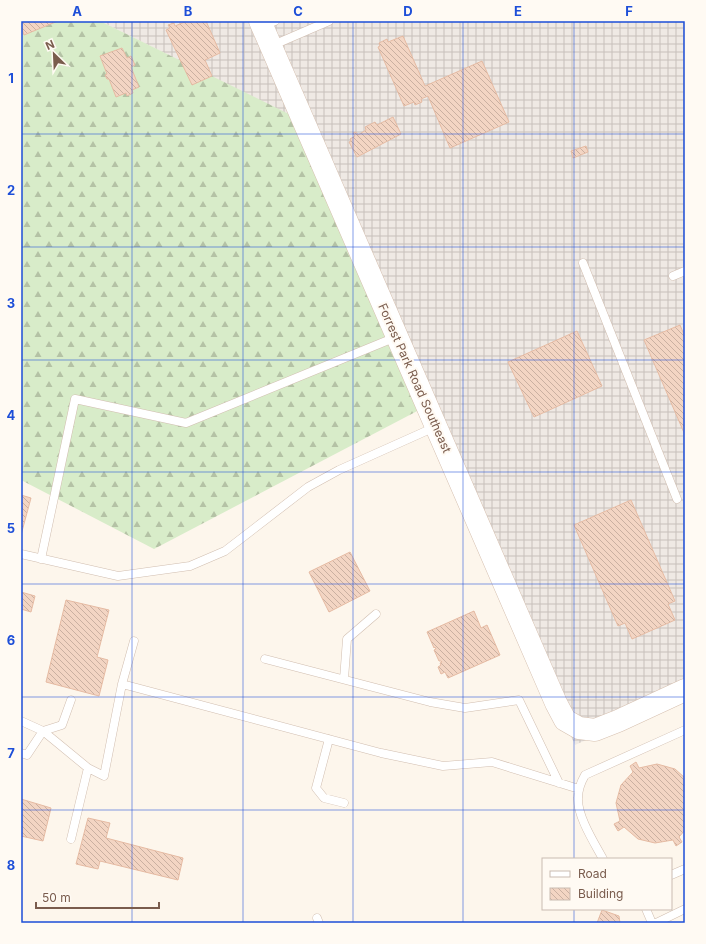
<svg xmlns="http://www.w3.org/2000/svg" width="706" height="944" viewBox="0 0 706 944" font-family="Inter,sans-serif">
	<defs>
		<pattern id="industrial-grid" width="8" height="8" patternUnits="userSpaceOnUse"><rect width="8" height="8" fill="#efe9e4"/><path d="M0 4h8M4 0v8" fill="none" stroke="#c7c0bb"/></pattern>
		<pattern id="forest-firs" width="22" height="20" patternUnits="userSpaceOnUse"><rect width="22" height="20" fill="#d8ecc9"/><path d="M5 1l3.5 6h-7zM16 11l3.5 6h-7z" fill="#b4c2a5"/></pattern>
		<pattern id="building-back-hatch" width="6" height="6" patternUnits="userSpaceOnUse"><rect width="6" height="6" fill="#f3d5c3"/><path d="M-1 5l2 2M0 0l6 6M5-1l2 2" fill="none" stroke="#cab0a1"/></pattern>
	</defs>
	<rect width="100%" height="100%" fill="#fdf6ec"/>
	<!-- industrial -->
	<path fill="url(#industrial-grid)" d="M100,21H685V696L575,745L423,408L303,122Z"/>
	<!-- forest -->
	<path fill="url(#forest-firs)" d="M21,21H100L303,121L423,408L154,549L21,480Z"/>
	<!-- building -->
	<path fill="url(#building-back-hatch)" stroke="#e6bba3" d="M21,21H58L24,35L21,26Z
		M187,21H206L220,53L205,60L212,76L192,85L166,30L170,28L168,25L174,23L175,26Z
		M403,36L425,86L482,61L509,122L450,148L428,96L421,99L422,102L415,105L414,102L404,106L378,47L380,46L379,43L387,39L388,42Z
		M122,48L127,58L131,56L135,65L131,67L139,87L132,90L133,93L127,96L126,93L116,97L109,79H107L105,75L107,74L100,56Z
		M393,117L401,134L357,157L349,142L351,141L350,139L355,136L353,133L356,132L358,135L366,130L365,127L375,122L377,125Z
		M586,146L588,152L573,158L571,151Z
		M680,325L685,337V435L644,340Z
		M577,331L602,386L534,417L508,362Z
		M21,495L31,498L21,535Z
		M631,500L675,601L668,604L675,620L632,639L625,623L618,626L574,525Z
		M350,552L370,591L329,612L309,572Z
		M21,592L35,596L31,612L21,609Z
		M66,600L109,610L97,657L108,660L99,696L46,682Z
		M474,611L481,628L487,625L500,655L448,678L445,672L441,674L438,667L441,665L440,663L442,662L441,661H439L434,650L436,649L435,647L434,648L427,632Z
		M636,762L639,768L657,764L675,769L685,778V830L679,837L682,842L676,846L673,840L655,843L638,839L624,827L618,831L614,824L620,821L616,803L621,785L633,772L630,766Z
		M21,799L51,808L43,841L21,836Z
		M88,818L110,823L106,838L183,858L178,880L100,861L98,869L76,864Z
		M602,910L619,916L620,923H597Z"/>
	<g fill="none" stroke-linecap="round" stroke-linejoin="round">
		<!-- lane casing -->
		<g stroke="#d1beb0" stroke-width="9">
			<path id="lane" d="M263,26L275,21
				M271,46L329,21
				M583,263L677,499
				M673,276L685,271
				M21,554L118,576L190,566L225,551L308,487L339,470L435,427
				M41,559L75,399L186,423L396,337
				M265,659L430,702L465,708L519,700L559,783
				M344,679L347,639L376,614
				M122,684L381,753L443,766L492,762L579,789
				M21,721L43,731L88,768L71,839
				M329,739L316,788L324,798L344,803
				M21,753L27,755L43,731L62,725L71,700
				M88,768L104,776L122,684L134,641
				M603,859C595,844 577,816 578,798C578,790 581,782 585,775L685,730
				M671,875L685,869
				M646,909L652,923
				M317,918L319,923
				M656,923L685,909"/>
		</g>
		<!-- secondary casing -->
		<g stroke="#d6c0b0" stroke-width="23">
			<path id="secondary" d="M260,21L556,703L565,720L579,728L595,730L618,721L685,690"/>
		</g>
		<!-- lane -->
		<use href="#lane" stroke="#fff" stroke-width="8"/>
		<!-- secondary -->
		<use href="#secondary" stroke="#fff" stroke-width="22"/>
	</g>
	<!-- grid -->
	<path fill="none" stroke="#1d4ed8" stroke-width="1" stroke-opacity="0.55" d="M132,21V923M243,21V923M353,21V923M463,21V923M574,21V859M21,134H685M21,247H685M21,360H685M21,472H685M21,584H685M21,697H685M21,810H685M574,909V923"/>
	<g text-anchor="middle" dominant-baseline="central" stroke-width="4" stroke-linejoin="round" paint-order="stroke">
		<!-- street labels -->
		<g font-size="12" fill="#7a5c4d" stroke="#fffaf3">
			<text transform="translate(415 378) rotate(66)">Forrest Park Road Southeast</text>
		</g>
	</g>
	<!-- border -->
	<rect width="706" height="944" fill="none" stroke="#fffaf3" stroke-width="44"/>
	<!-- legend -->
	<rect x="542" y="858" width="130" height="52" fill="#fffaf3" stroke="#cabbb1"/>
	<rect x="550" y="871" width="20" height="6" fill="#ffffff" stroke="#cabbb1"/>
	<text x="578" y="878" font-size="12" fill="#7a5c4d">Road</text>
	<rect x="550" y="888" width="20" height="12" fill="url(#building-back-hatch)" stroke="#cabbb1"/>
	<text x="578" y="898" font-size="12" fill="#7a5c4d">Building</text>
	<!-- north arrow -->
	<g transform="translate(54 54) rotate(336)" stroke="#fffaf3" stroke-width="3" paint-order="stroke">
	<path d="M0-3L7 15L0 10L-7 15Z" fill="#7a5c4d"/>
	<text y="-6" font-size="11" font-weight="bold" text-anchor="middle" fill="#7a5c4d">N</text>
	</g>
	<!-- scale -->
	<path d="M36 902v6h123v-6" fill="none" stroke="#7a5c4d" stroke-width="2"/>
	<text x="42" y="902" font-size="12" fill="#7a5c4d" stroke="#fffaf3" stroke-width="3" paint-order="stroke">50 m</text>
	<rect x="22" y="22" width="662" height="900" fill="none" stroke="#1d4ed8" stroke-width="1.5"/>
	<g font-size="13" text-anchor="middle" font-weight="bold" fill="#1d4ed8">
		<text x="77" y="16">A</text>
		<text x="188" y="16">B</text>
		<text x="298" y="16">C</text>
		<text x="408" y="16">D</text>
		<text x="518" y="16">E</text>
		<text x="629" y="16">F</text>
		<text x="11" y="83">1</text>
		<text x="11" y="195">2</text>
		<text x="11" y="308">3</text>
		<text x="11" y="420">4</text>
		<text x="11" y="533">5</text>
		<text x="11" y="645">6</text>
		<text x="11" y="758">7</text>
		<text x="11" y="870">8</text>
	</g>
</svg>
